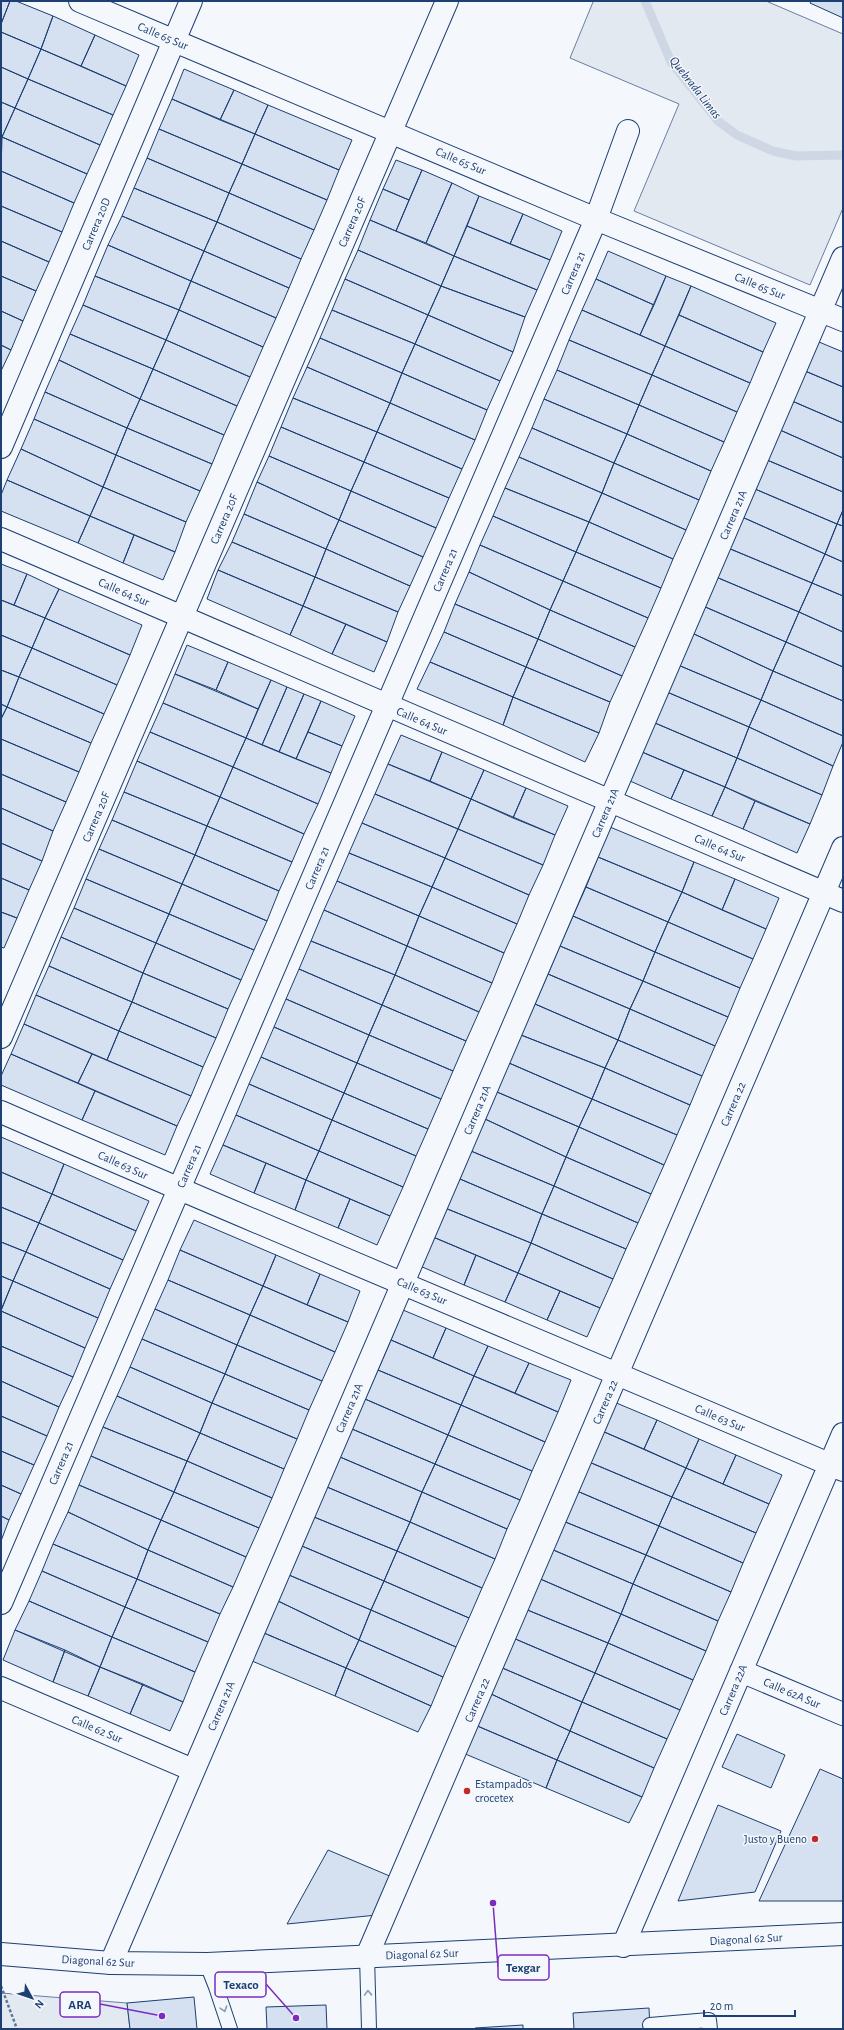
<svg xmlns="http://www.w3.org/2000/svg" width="844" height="2030" viewBox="0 0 844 2030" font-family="'Alegreya Sans',sans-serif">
	<rect width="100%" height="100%" fill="#f4f7fb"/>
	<!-- green -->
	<path fill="#e3e9f0" stroke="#687fa3" d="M592,1H766L843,34V208L810,285L634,211L679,104L570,58L593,2Z
		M1,1993L127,2003L130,2029H1Z"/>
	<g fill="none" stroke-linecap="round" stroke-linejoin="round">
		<!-- stream -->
		<path stroke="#cfd7e4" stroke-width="9" d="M645,1L671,62L718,121L737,135L773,151L796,156L843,155"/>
	</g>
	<!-- building -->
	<path fill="#d5e0f0" stroke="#1d3f73" d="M1,1H10L1,24Z
		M10,1H16L53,16L41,49L1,32V24Z
		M811,1H843V18L810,3Z
		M53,16L95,35L81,66L41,49Z
		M1,32L41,49L28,79L1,67Z
		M95,35L139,55L126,86L81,66Z
		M41,49L126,86L113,115L28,79Z
		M1,67L28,79L15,108L1,102Z
		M184,69L234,90L220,120L172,99Z
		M28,79L113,115L100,145L15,108Z
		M234,90L268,105L255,134L220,120Z
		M172,99L255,134L242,164L159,129Z
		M1,102L15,108L2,137L1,136Z
		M268,105L352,140L339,170L255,134Z
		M15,108L100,145L87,174L2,137Z
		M159,129L242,164L229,193L147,158Z
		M255,134L339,170L327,200L242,164Z
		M2,137L87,174L74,203L1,171Z
		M147,158L229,193L217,222L134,188Z
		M396,160L422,170L409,200L383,189Z
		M242,164L327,200L314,230L229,193Z
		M422,170L452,183L426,243L396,231Z
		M1,171L74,203L62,232L1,206Z
		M452,183L479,196L454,256L426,243Z
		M134,188L217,222L204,251L122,216Z
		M383,189L409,200L396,231L370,220Z
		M229,193L314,230L301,259L217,222Z
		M479,196L523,214L510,244L467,226Z
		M1,206L62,232L49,262L1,241Z
		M523,214L562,231L550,260L510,244Z
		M122,216L204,251L191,281L108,245Z
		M370,220L454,256L441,286L358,250Z
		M217,222L301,259L289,288L204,251Z
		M467,226L550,260L537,290L454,256Z
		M1,241L49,262L36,291L1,276Z
		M108,245L191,281L179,310L95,276Z
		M358,250L441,286L428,315L345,279Z
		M204,251L289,288L276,318L191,281Z
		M608,251L666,276L654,305L596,279Z
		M454,256L537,290L525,317L441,286Z
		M1,276L36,291L23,321L1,311Z
		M95,276L179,310L166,340L83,305Z
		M666,276L691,286L665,346L640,335Z
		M345,279L428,315L415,344L332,310Z
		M596,279L654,305L640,335L582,310Z
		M191,281L276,318L263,347L179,310Z
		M441,286L525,317L513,352L428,315Z
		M691,286L776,323L763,352L679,315Z
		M83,305L166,340L153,369L70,334Z
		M179,310L263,347L250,377L166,340Z
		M332,310L415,344L402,373L320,338Z
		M582,310L665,346L652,375L569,340Z
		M1,311L23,321L11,350L1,345Z
		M428,315L513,352L500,381L415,344Z
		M679,315L763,352L750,383L665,346Z
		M70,334L153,369L140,399L59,360Z
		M320,338L402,373L390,403L307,367Z
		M166,340L250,377L237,406L153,369Z
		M569,340L652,375L639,405L557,370Z
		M819,342L843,352V387L805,371Z
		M415,344L500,381L487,410L402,373Z
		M1,345L11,350L1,371Z
		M665,346L750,383L737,412L652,375Z
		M59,360L140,399L127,428L45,392Z
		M307,367L390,403L377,432L293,398Z
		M153,369L237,406L224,435L140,399Z
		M557,370L639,405L627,434L544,399Z
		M805,371L843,387V423L792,401Z
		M402,373L487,410L475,440L390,403Z
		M652,375L737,412L724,442L639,405Z
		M45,392L127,428L116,455L34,419Z
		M293,398L377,432L364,462L281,427Z
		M140,399L224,435L212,464L127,428Z
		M544,399L627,434L614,463L532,428Z
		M792,401L843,423V458L780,430Z
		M390,403L475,440L462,469L377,432Z
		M639,405L724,442L711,471L627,434Z
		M34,419L116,455L103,487L21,449Z
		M281,427L364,462L351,491L269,456Z
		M127,428L212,464L200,491L116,455Z
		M532,428L614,463L602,493L519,457Z
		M780,430L843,458V492L767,460Z
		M377,432L462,469L449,498L364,462Z
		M627,434L711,471L699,500L614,463Z
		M21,449L103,487L90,516L7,480Z
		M116,455L200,491L186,522L103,487Z
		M269,456L351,491L339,520L257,482Z
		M519,457L602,493L589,522L505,488Z
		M767,460L843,492V510L837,524L755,489Z
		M364,462L449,498L436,528L351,491Z
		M614,463L699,500L686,530L602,493Z
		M7,480L90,516L78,543L1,511V495Z
		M257,482L339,520L326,549L244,514Z
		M103,487L186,522L175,552L90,516Z
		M505,488L589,522L576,552L493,516Z
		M755,489L837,524L825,554L742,517Z
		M351,491L436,528L423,557L339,520Z
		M602,493L686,530L673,559L589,522Z
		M843,510V526L837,524Z
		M244,514L326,549L315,577L232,542Z
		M90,516L134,535L123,563L78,543Z
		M493,516L576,552L563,581L480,545Z
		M742,517L825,554L812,583L728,548Z
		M339,520L423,557L410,586L326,549Z
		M589,522L673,559L661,588L576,552Z
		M837,524L843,526V562L825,554Z
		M134,535L175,552L163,580L123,563Z
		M232,542L315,577L303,606L218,570Z
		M480,545L563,581L550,610L469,572Z
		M728,548L812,583L799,612L716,577Z
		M326,549L410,586L398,612L315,577Z
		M576,552L661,588L648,618L563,581Z
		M825,554L843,562V596L812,583Z
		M1,564L27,574L14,605L1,600Z
		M218,570L303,606L290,635L207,599Z
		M469,572L550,610L538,639L455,604Z
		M27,574L59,589L45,618L14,605Z
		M315,577L398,612L387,642L303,606Z
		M716,577L799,612L786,642L703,606Z
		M563,581L648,618L635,647L550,610Z
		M812,583L843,596V632L799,612Z
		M59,589L142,625L130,655L45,618Z
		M1,600L45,618L32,648L1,635Z
		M455,604L538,639L526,667L444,632Z
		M303,606L346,624L332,654L290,635Z
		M703,606L786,642L773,671L692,633Z
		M550,610L635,647L622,676L538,639Z
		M799,612L843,632V667L786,642Z
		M45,618L130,655L117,685L32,648Z
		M346,624L387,642L374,672L332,654Z
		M444,632L526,667L513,697L430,662Z
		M692,633L773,671L761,700L678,665Z
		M1,635L32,648L19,677L1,670Z
		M538,639L622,676L610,702L526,667Z
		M786,642L843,667V701L773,671Z
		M187,645L228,662L216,690L175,674Z
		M32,648L117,685L104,714L19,677Z
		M228,662L271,680L258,709L216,690Z
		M430,662L513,697L503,725L417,689Z
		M678,665L761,700L749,727L667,692Z
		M526,667L610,702L599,733L513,697Z
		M1,670L19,677L7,707L1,704Z
		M773,671L843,701V736L761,700Z
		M175,674L258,709L246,738L163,703Z
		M19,677L104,714L91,743L7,707Z
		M271,680L287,687L262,745L246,738Z
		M287,687L304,694L279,752L262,745Z
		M667,692L749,727L737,758L655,723Z
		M304,694L321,701L296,759L279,752Z
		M513,697L599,733L585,762L503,725Z
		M761,700L843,736V742L833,766L749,727Z
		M321,701L355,716L342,746L308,732Z
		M163,703L246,738L233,767L150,732Z
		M1,704L7,707L1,719Z
		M7,707L91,743L79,772L1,739V719Z
		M655,723L737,758L725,787L642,752Z
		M749,727L833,766L822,795L737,758Z
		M150,732L233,767L220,797L137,761Z
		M308,732L342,746L331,773L296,759Z
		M401,735L442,752L430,781L388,764Z
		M246,738L331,773L318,804L233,767Z
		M1,739L79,772L66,802L1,774Z
		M442,752L484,770L471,799L430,781Z
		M642,752L684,770L671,799L630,781Z
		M737,758L822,795L810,824L725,787Z
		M137,761L220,797L207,826L124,792Z
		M388,764L471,799L458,829L375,794Z
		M233,767L318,804L304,834L220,797Z
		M484,770L526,788L513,818L471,799Z
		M684,770L725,787L712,816L671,799Z
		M1,774L66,802L53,831L1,808Z
		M725,787L755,801L743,829L712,816Z
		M526,788L568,806L555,835L513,818Z
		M124,792L207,826L195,855L112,820Z
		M375,794L458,829L445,858L362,823Z
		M220,797L304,834L292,862L207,826Z
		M471,799L555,835L543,865L458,829Z
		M755,801L810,824L797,853L743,829Z
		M1,808L53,831L42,861L1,843Z
		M112,820L195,855L182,884L99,849Z
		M362,823L445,858L432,887L349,853Z
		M207,826L292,862L279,891L195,855Z
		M610,827L694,862L682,892L598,857Z
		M458,829L543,865L529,895L445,858Z
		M1,843L42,861L29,890L1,878Z
		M99,849L182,884L169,914L86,879Z
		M349,853L432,887L419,916L337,881Z
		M195,855L279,891L267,921L182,884Z
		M598,857L682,892L668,922L586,887Z
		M445,858L529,895L517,924L432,887Z
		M694,862L735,879L722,910L682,892Z
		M1,878L29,890L17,918L1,912Z
		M86,879L169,914L156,943L74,908Z
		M735,879L779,898L766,929L722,910Z
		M337,881L419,916L407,946L324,910Z
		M182,884L267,921L254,950L169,914Z
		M432,887L517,924L504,953L419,916Z
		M586,887L668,922L655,952L573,916Z
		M682,892L766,929L753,959L668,922Z
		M74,908L156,943L143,973L61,937Z
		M324,910L407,946L395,975L311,941Z
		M1,912L17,918L4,948L1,947Z
		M169,914L254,950L241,980L156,943Z
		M419,916L504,953L492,983L407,946Z
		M573,916L655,952L643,981L560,946Z
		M668,922L753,959L740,988L655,952Z
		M61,937L143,973L132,1002L49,966Z
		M311,941L395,975L382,1005L299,969Z
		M156,943L241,980L228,1009L143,973Z
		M407,946L492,983L479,1012L395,975Z
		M560,946L643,981L630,1009L548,974Z
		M655,952L740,988L728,1017L643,981Z
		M49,966L132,1002L119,1031L36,995Z
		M299,969L382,1005L369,1035L286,999Z
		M143,973L228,1009L216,1038L132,1002Z
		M548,974L630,1009L618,1040L535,1004Z
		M395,975L479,1012L466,1041L382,1005Z
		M643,981L728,1017L715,1046L630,1009Z
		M36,995L119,1031L107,1060L24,1024Z
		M286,999L369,1035L357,1063L274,1027Z
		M132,1002L216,1038L203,1067L119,1031Z
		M535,1004L618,1040L605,1068L521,1035Z
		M382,1005L466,1041L453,1071L369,1035Z
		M630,1009L715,1046L702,1076L618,1040Z
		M24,1024L92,1054L78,1083L11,1054Z
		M274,1027L357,1063L344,1093L261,1057Z
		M119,1031L203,1067L191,1096L107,1060Z
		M369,1035L453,1071L441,1099L357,1063Z
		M521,1035L605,1068L592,1099L509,1063Z
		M618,1040L702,1076L690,1105L605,1068Z
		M11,1054L95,1091L82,1120L1,1085V1076Z
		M92,1054L191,1096L177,1126L78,1083Z
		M261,1057L344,1093L332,1120L249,1084Z
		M357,1063L441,1099L428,1129L344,1093Z
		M509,1063L592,1099L579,1127L497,1092Z
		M605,1068L690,1105L677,1135L592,1099Z
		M249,1084L332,1120L319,1151L236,1115Z
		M95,1091L177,1126L165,1155L82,1120Z
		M497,1092L579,1127L566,1157L485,1119Z
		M344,1093L428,1129L416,1156L332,1120Z
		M592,1099L677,1135L664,1165L579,1127Z
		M236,1115L319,1151L306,1180L223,1145Z
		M485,1119L566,1157L554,1186L471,1151Z
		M332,1120L416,1156L403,1187L319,1151Z
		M579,1127L664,1165L651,1194L566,1157Z
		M1,1137L64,1164L52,1194L1,1172Z
		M223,1145L266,1163L254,1193L210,1174Z
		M319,1151L403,1187L390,1216L306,1180Z
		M471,1151L554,1186L542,1214L460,1179Z
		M566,1157L651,1194L638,1223L554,1186Z
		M266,1163L306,1180L295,1210L254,1193Z
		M64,1164L149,1201L136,1231L52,1194Z
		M1,1172L52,1194L39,1223L1,1207Z
		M460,1179L542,1214L531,1243L445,1208Z
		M306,1180L350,1199L338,1228L295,1210Z
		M554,1186L638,1223L626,1249L542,1214Z
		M52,1194L136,1231L123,1260L39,1223Z
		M350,1199L390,1216L377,1245L338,1228Z
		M1,1207L39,1223L26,1252L1,1242Z
		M445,1208L531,1243L518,1273L433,1237Z
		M542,1214L626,1249L613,1279L531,1243Z
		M194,1220L276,1255L263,1286L180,1250Z
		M39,1223L123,1260L110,1289L26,1252Z
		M433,1237L476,1255L464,1285L420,1266Z
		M1,1242L26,1252L13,1281L1,1276Z
		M531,1243L613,1279L600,1308L518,1273Z
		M180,1250L263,1286L250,1315L168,1280Z
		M26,1252L110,1289L98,1318L13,1281Z
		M276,1255L320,1274L307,1305L263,1286Z
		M476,1255L518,1273L505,1302L464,1285Z
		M518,1273L560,1291L547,1320L505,1302Z
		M320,1274L360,1291L348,1322L307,1305Z
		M1,1276L13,1281L1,1310Z
		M168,1280L250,1315L237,1345L155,1309Z
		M13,1281L98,1318L85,1348L1,1311Z
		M263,1286L348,1322L335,1352L250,1315Z
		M560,1291L600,1308L587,1337L547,1320Z
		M155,1309L237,1345L225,1374L142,1339Z
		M403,1310L446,1328L433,1358L391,1340Z
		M1,1311L85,1348L73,1377L1,1346Z
		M250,1315L335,1352L322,1381L237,1345Z
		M446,1328L488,1346L474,1376L433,1358Z
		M142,1339L225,1374L212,1403L130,1367Z
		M391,1340L474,1376L461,1405L378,1370Z
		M237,1345L322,1381L309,1410L225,1374Z
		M1,1346L73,1377L59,1407L1,1381Z
		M488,1346L529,1363L515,1393L474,1376Z
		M529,1363L571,1380L558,1412L515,1393Z
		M130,1367L212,1403L200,1433L117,1396Z
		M378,1370L461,1405L448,1435L365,1399Z
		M225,1374L309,1410L297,1439L212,1403Z
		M474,1376L558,1412L545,1442L461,1405Z
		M1,1381L59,1407L47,1436L1,1416Z
		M117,1396L200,1433L187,1461L103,1427Z
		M365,1399L448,1435L435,1464L352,1429Z
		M614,1402L657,1420L644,1449L602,1431Z
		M212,1403L297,1439L284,1469L200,1433Z
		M461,1405L545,1442L532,1471L448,1435Z
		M1,1416L47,1436L34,1465L1,1451Z
		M657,1420L699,1439L686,1468L644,1449Z
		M103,1427L187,1461L174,1492L91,1456Z
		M352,1429L435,1464L422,1492L340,1457Z
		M602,1431L686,1468L672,1497L589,1462Z
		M200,1433L284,1469L272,1498L187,1461Z
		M448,1435L532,1471L520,1500L435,1464Z
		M699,1439L736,1455L723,1484L686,1468Z
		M1,1451L34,1465L21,1494L1,1485Z
		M736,1455L782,1475L769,1504L723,1484Z
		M91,1456L174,1492L161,1520L79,1485Z
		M340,1457L422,1492L410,1522L327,1487Z
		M187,1461L272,1498L259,1528L174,1492Z
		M589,1462L672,1497L659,1526L577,1491Z
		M435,1464L520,1500L507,1529L422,1492Z
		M686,1468L769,1504L756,1533L672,1497Z
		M1,1485L21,1494L9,1520L1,1516Z
		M79,1485L161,1520L148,1550L68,1512Z
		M327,1487L410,1522L397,1551L314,1517Z
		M577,1491L659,1526L646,1555L563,1521Z
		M174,1492L259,1528L246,1557L161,1520Z
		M422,1492L507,1529L495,1559L410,1522Z
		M672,1497L756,1533L743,1563L659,1526Z
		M68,1512L148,1550L137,1579L53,1544Z
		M1,1516L9,1520L1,1541Z
		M314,1517L397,1551L384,1581L302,1546Z
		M161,1520L246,1557L233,1587L148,1550Z
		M563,1521L646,1555L633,1584L551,1549Z
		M410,1522L495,1559L482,1588L397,1551Z
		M659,1526L743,1563L731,1592L646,1555Z
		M53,1544L137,1579L125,1607L42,1571Z
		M302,1546L384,1581L371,1610L289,1575Z
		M551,1549L633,1584L621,1614L538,1578Z
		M148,1550L233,1587L220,1614L137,1579Z
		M397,1551L482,1588L469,1618L384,1581Z
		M646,1555L731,1592L718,1621L633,1584Z
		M42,1571L125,1607L112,1637L29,1601Z
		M289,1575L371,1610L359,1640L278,1601Z
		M538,1578L621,1614L608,1643L525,1609Z
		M137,1579L220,1614L208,1642L125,1607Z
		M384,1581L469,1618L456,1647L371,1610Z
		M633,1584L718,1621L706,1651L621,1614Z
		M29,1601L112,1637L100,1667L15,1630Z
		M278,1601L359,1640L346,1668L264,1633Z
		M125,1607L208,1642L195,1672L112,1637Z
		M525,1609L608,1643L595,1673L513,1638Z
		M371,1610L456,1647L443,1677L359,1640Z
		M621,1614L706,1651L693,1680L608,1643Z
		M15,1630L65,1650L53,1682L3,1660Z
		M264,1633L346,1668L335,1696L252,1661Z
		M112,1637L195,1672L183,1702L100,1667Z
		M513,1638L595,1673L582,1702L500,1667Z
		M359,1640L443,1677L431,1706L346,1668Z
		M608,1643L693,1680L680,1710L595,1673Z
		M65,1650L100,1667L88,1696L53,1682Z
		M100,1667L143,1684L130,1714L88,1696Z
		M500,1667L582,1702L570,1731L489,1693Z
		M346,1668L431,1706L418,1732L335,1696Z
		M595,1673L680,1710L667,1739L582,1702Z
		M143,1684L183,1702L170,1731L130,1714Z
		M489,1693L570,1731L557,1760L475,1725Z
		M582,1702L667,1739L654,1768L570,1731Z
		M475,1725L557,1760L546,1788L463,1753Z
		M570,1731L654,1768L642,1797L557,1760Z
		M737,1734L785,1755L771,1788L722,1767Z
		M557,1760L642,1797L629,1823L546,1788Z
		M820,1769L843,1779V1898L842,1901H759Z
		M718,1805L781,1831L755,1892L678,1901Z
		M328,1850L392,1877L377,1915L287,1924Z
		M194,1997L197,2029H130L127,2003Z
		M326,2005L327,2029H267L266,2007Z
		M649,2008L650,2029H574L573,2013Z
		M523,2025V2029H475V2028Z"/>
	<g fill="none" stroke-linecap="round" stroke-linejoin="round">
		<!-- service casing -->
		<g stroke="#1d3f73" stroke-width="16">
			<path id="service" d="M367,1956L369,2029
				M207,1964L216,1987L230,2029
				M650,2025L709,2020L710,2029"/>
		</g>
		<!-- minor casing -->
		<g stroke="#1d3f73" stroke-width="24">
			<path id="minor" d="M80,1L596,219L843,320
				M1,447L191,1
				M1,1037L447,1
				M1,1112C281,1234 563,1350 843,1470
				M1,1603L596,219L628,131
				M741,1671L843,1714
				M1,1688L193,1770
				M623,1946L843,1434
				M367,1956L843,848
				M111,1963L843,258"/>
		</g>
		<!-- tertiary casing -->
		<g stroke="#1d3f73" stroke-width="24">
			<path id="tertiary" d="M1,539L843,901
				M1,1954L111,1963L207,1964L843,1934"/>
		</g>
		<!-- path -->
		<path stroke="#5e769c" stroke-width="2.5" stroke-dasharray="3 2" stroke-linecap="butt" d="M1,1986L17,2029"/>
		<!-- service -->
		<use href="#service" stroke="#f4f7fb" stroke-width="14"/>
		<!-- minor -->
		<use href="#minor" stroke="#f4f7fb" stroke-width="22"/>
		<!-- tertiary -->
		<use href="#tertiary" stroke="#f4f7fb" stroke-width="22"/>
	</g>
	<!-- one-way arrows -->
	<defs><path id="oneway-chevron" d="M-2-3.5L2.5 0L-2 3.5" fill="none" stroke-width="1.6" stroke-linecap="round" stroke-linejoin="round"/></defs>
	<g stroke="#889bb7">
		<use href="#oneway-chevron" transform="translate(368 1993) rotate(-92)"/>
		<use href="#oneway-chevron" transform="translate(224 2009) rotate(72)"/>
	</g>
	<!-- markers -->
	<g fill="#c62828" stroke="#f4f7fb" stroke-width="1.5">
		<circle cx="467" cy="1791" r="4"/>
		<circle cx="815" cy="1839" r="4"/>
	</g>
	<g text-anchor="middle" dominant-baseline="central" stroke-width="3" stroke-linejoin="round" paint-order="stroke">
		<!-- street labels -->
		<g font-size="12" fill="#1d3f73" stroke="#f4f7fb">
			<text transform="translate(163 36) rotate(23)">Calle 65 Sur</text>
			<text transform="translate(461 161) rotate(23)">Calle 65 Sur</text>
			<text transform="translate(352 222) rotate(-67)">Carrera 20F</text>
			<text transform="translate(96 224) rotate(-67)">Carrera 20D</text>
			<text transform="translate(573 273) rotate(-67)">Carrera 21</text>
			<text transform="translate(760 286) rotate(22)">Calle 65 Sur</text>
			<text transform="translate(733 515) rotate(-67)">Carrera 21A</text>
			<text transform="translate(224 519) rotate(-67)">Carrera 20F</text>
			<text transform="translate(445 570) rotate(-67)">Carrera 21</text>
			<text transform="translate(124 592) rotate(23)">Calle 64 Sur</text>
			<text transform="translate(422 721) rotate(23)">Calle 64 Sur</text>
			<text transform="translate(605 813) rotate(-67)">Carrera 21A</text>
			<text transform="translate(96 817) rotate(-67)">Carrera 20F</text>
			<text transform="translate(720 848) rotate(23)">Calle 64 Sur</text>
			<text transform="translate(317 868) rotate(-67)">Carrera 21</text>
			<text transform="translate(733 1104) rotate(-67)">Carrera 22</text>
			<text transform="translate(477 1110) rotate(-67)">Carrera 21A</text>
			<text transform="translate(123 1165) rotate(24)">Calle 63 Sur</text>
			<text transform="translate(189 1166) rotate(-67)">Carrera 21</text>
			<text transform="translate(422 1291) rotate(23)">Calle 63 Sur</text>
			<text transform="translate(605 1402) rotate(-67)">Carrera 22</text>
			<text transform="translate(349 1408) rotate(-67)">Carrera 21A</text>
			<text transform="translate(720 1418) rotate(23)">Calle 63 Sur</text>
			<text transform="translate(61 1463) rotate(-67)">Carrera 21</text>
			<text transform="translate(733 1690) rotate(-67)">Carrera 22A</text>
			<text transform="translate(792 1693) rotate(23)">Calle 62A Sur</text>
			<text transform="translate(477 1700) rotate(-67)">Carrera 22</text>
			<text transform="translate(221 1706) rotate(-67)">Carrera 21A</text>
			<text transform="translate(97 1729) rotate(23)">Calle 62 Sur</text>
			<text transform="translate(746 1939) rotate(-3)">Diagonal 62 Sur</text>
			<text transform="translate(422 1954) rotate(-2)">Diagonal 62 Sur</text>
			<text transform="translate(98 1961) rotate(3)">Diagonal 62 Sur</text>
		</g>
		<!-- poi labels -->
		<g font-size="12" fill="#1d3f73" stroke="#f4f7fb" text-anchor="start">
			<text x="475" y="1784">Estampados<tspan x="475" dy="14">crocetex</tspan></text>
			<text x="807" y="1839" text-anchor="end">Justo y Bueno</text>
		</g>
		<!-- water labels -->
		<g font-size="13" font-style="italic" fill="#1d3f73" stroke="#f4f7fb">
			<text transform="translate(695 88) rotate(52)">Quebrada Limas</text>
		</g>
	</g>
	<!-- callouts -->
	<path fill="none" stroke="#7b2cbf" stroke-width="1.5" d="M493 1903L498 1967M296 2018L266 1984M162 2016L100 2004"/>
	<g fill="#7b2cbf" stroke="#f4f7fb" stroke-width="1.5">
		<circle cx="493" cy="1903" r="4"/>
		<circle cx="296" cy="2018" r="4"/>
		<circle cx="162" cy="2016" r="4"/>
	</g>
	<g fill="#f4f7fb" stroke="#7b2cbf" stroke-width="1.5">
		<rect x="498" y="1955" width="51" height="25" rx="4"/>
		<rect x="215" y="1972" width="51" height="25" rx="4"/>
		<rect x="60" y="1992" width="40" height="25" rx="4"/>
	</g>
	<g font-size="13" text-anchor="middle" font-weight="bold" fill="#1d3f73">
		<text x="523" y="1972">Texgar</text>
		<text x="241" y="1989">Texaco</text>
		<text x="80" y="2009">ARA</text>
	</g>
	<!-- border -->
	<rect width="844" height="2030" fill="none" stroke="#1d3f73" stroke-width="4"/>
	<!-- north arrow -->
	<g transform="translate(32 1998) rotate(130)" stroke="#f4f7fb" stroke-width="3" paint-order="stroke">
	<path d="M0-3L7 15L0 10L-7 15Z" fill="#1d3f73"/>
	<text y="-6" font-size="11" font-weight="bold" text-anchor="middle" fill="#1d3f73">N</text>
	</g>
	<!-- scale -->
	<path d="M704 2010v6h91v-6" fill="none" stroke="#1d3f73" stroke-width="2"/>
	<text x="710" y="2010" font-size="12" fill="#1d3f73" stroke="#f4f7fb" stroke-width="3" paint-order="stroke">20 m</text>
</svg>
